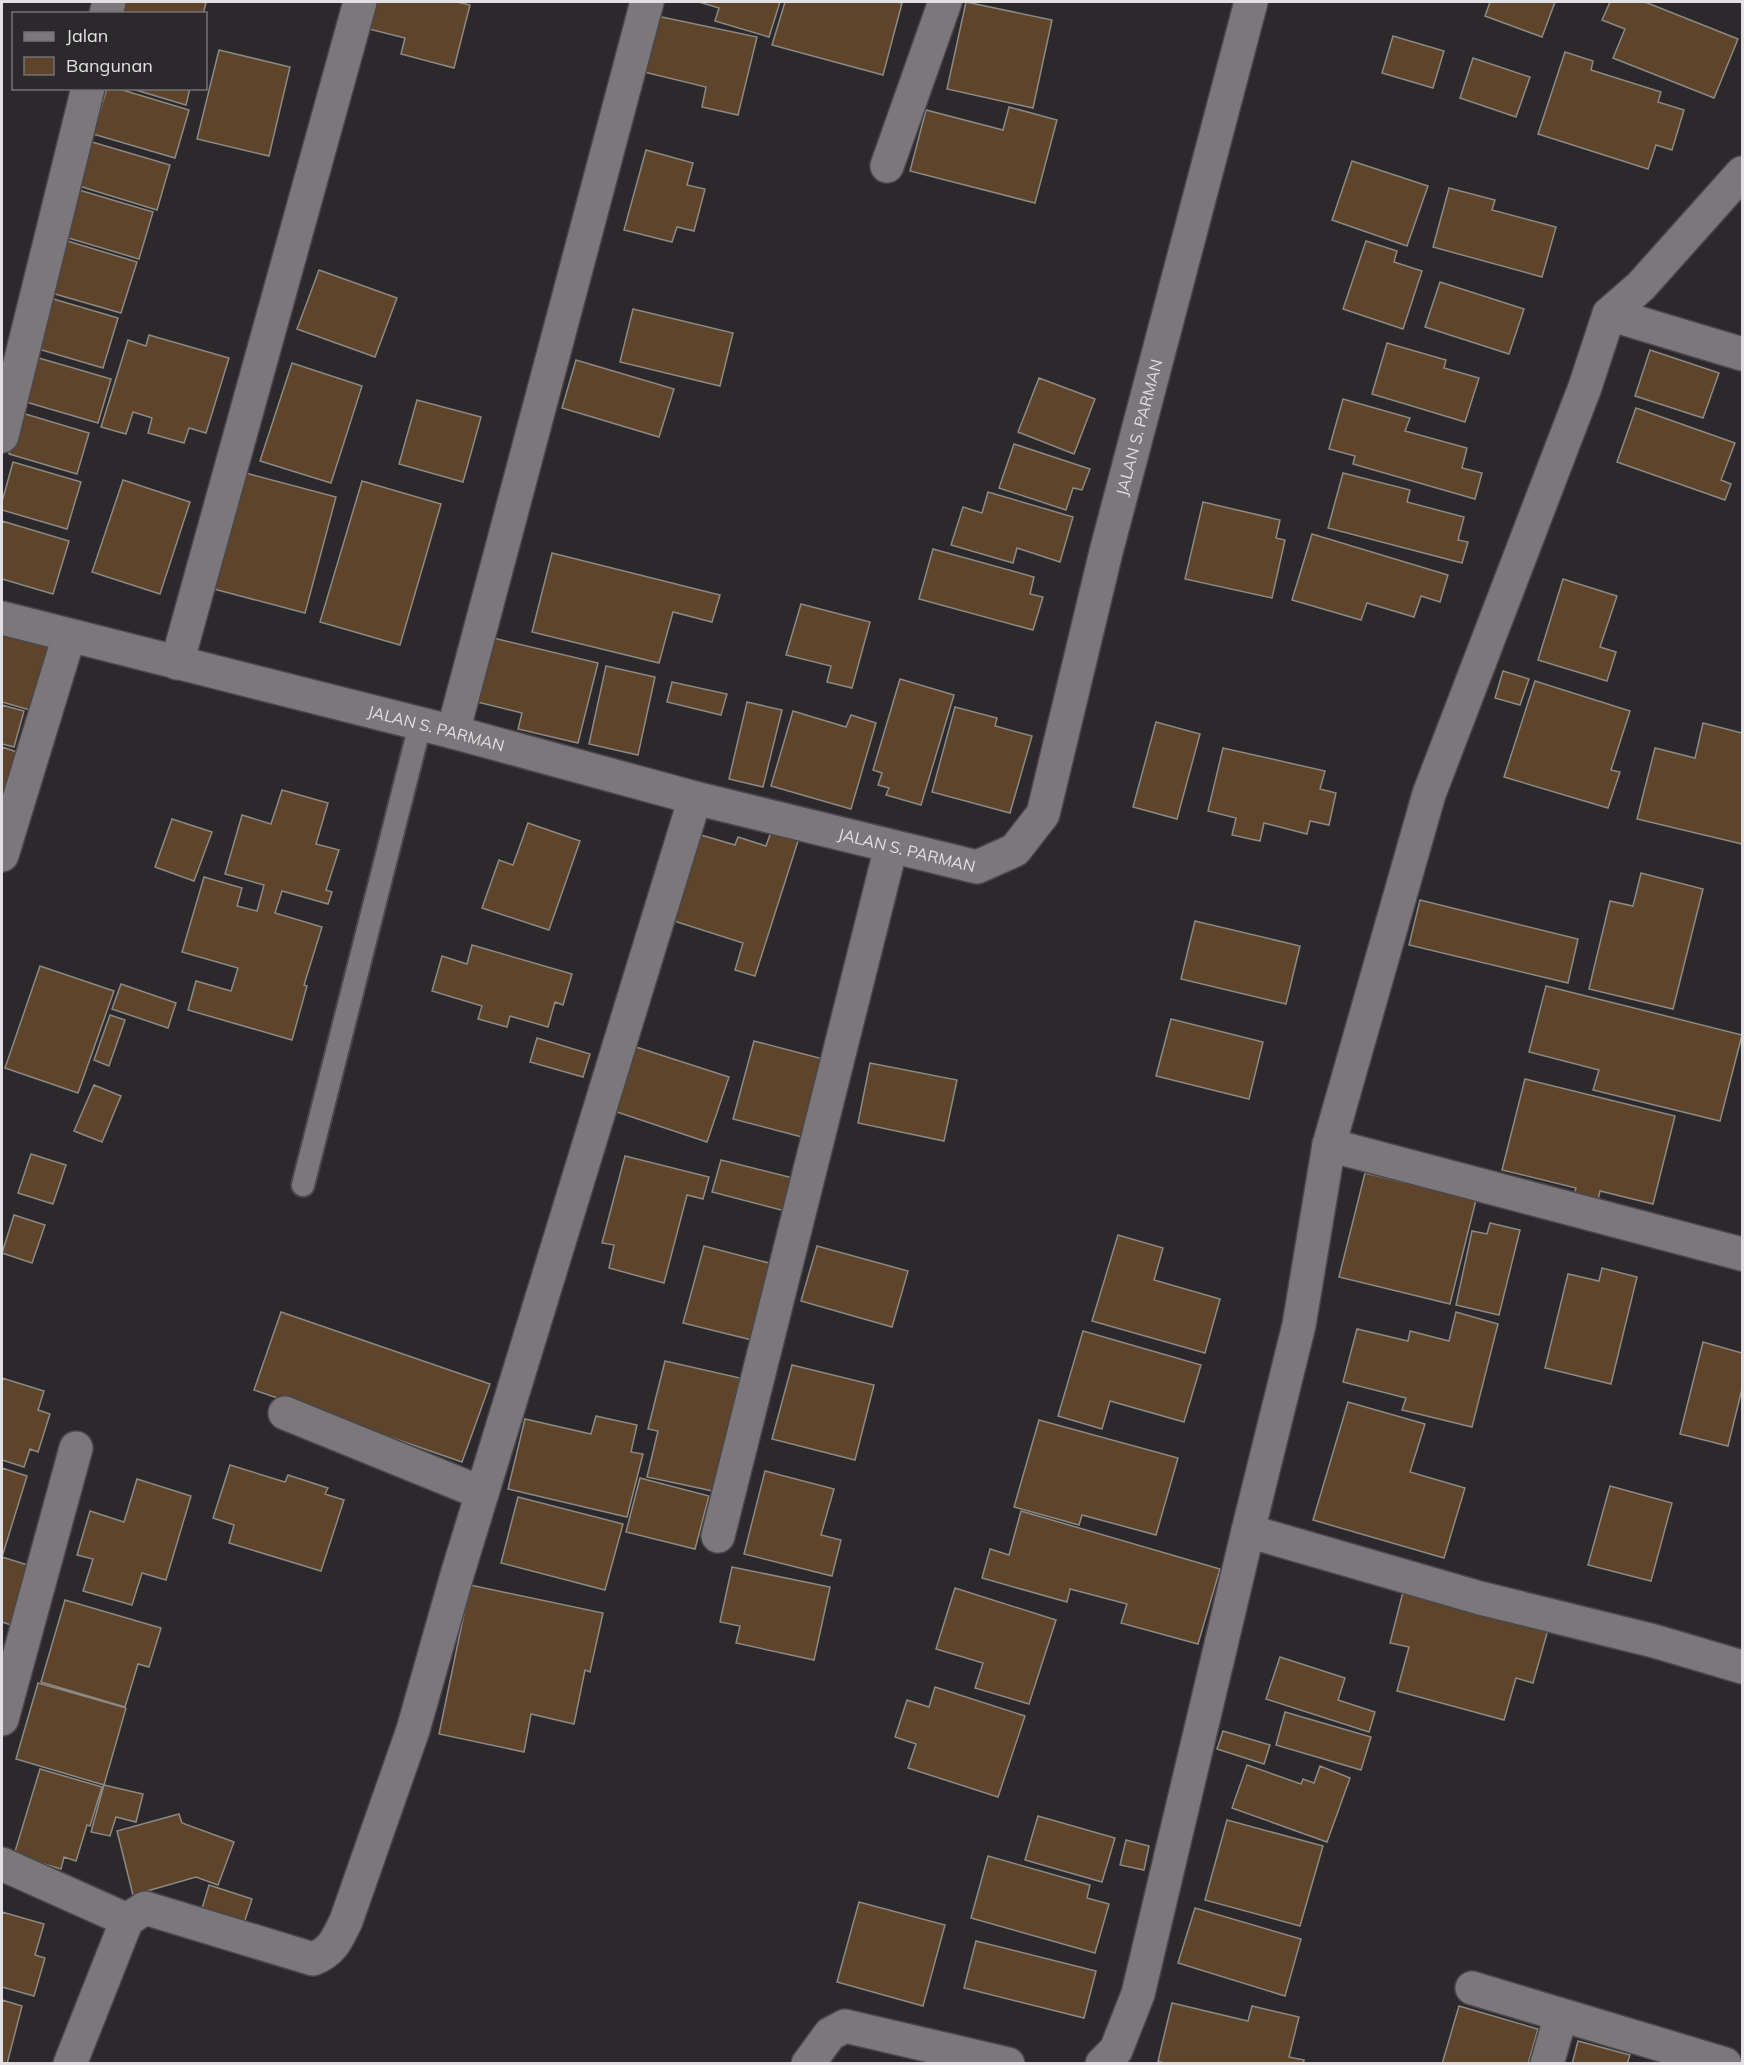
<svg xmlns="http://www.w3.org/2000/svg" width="1744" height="2065" viewBox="0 0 1744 2065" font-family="Mulish,sans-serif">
	<rect width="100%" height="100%" fill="#2b292b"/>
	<!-- building -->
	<path fill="#5e442a" stroke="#8c8985" stroke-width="1.5" d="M122,2H202L206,3L203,14H118Z
		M372,2H457L470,5L454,68L401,54L405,38L365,28Z
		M699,2H780L769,37L715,21L719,8Z
		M785,2H896L902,3L883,75L772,45Z
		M966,2L1052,20L1033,108L947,89Z
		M1490,2H1555L1542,37L1485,16Z
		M1610,2H1645L1738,39L1714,98L1613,58L1625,29L1602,20Z
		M657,16L757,37L738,115L702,107L706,87L644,72Z
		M1393,36L1444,51L1433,88L1382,73Z
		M219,50L290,67L269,156L197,139Z
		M1565,52L1593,61L1591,70L1661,92L1658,102L1684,110L1672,150L1656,145L1648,169L1538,134Z
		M1473,58L1530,77L1516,117L1460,98Z
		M107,88H116L189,110L175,158L93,134Z
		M129,88H190L186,105Z
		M1009,107L1057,120L1035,203L910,171L926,110L1003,130Z
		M92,142L170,165L157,210L79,186Z
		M646,150L693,163L687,185L705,189L694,231L677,227L672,242L624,230Z
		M1352,161L1428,186L1407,246L1332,220Z
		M1449,188L1495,200L1492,210L1556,227L1542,277L1433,247Z
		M79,190L153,212L139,259L65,237Z
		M64,240L137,262L121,313L48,292Z
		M1366,241L1397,251L1394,262L1422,271L1403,329L1343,309Z
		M319,270L397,298L375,357L297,329Z
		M1440,282L1524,309L1509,354L1425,327Z
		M50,298L118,318L103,368L35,348Z
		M633,309L733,333L720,386L620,362Z
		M149,335L229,358L206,433L189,428L184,443L148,433L152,418L133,412L126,434L101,427L128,340L146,346Z
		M1387,343L1446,360L1444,368L1479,378L1465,422L1372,394Z
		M1650,350L1719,373L1703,418L1635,396Z
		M32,356L111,379L98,423L19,400Z
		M576,360L674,389L659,437L562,408Z
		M292,363L362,386L331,483L260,461Z
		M1039,378L1095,399L1074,454L1018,432Z
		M1343,399L1410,418L1405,431L1467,448L1462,468L1482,473L1475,499L1353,464L1355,456L1329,449Z
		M417,400L481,417L463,482L399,464Z
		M1636,408L1735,443L1721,480L1731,484L1725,500L1617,462Z
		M22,413L89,433L77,474L9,454Z
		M1014,444L1090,469L1082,490L1073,488L1066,510L999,488Z
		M13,462L81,482L67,529L2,510V502Z
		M242,472L336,497L305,613L210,588Z
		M1343,473L1410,490L1407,502L1464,517L1458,540L1468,542L1462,563L1328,528Z
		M123,480L190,502L160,594L92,572Z
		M362,481L441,504L400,645L320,622Z
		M988,492L1073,517L1060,562L1017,548L1013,563L951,545L963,507L982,513Z
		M1203,502L1280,520L1276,538L1285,540L1272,598L1185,579Z
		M2,521L69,541L53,594L2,579Z
		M1312,534L1448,575L1440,602L1421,596L1414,617L1367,603L1361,620L1292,600Z
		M933,549L1034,577L1030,594L1043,597L1033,630L919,599Z
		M552,553L720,595L712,622L673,612L659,663L532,632Z
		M1563,579L1617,596L1600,647L1616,652L1607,681L1538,660Z
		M801,604L870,622L852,688L827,682L831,666L786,655Z
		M2,633L49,646L30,710L2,702Z
		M485,636L598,663L578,743L518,729L522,713L469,700Z
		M606,666L655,677L638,755L589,744Z
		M1503,671L1529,679L1520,705L1495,698Z
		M900,679L954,695L921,805L886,795L889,788L878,785L882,773L873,770Z
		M1535,681L1630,711L1611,770L1620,772L1608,808L1504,777Z
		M672,682L727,694L721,715L667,702Z
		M747,702L782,710L763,787L729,779Z
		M2,705L24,711L14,747L2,744Z
		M955,707L997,718L995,726L1032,736L1010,813L932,792Z
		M793,711L846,727L851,715L876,723L851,809L771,786Z
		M1156,722L1200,734L1177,819L1133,807Z
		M1703,723L1742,733V844L1637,819L1655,748L1695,758Z
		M2,747L23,754L2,825Z
		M1223,748L1325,771L1320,789L1336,793L1329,825L1310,821L1307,834L1264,823L1260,841L1232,835L1236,818L1208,811Z
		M282,790L328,803L316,844L339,850L326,890L332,892L328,904L282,891L275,913L322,927L304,985L307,986L292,1040L188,1010L196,981L231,991L238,968L182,952L204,877L242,888L237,906L257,911L264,885L225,874L242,815L271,824Z
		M172,819L212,832L194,881L155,867Z
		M528,823L580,841L549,930L482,908L499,860L513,865Z
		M772,829L799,838L755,976L735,970L743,943L674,921L701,835L735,845L738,837L766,846Z
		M1641,873L1703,889L1673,1009L1589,989L1610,901L1633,906Z
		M1420,900L1578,939L1568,983L1409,945Z
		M1195,921L1300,946L1286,1004L1181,979Z
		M472,945L572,974L563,1005L555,1002L548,1027L510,1016L507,1027L478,1019L482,1006L432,991L442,956L467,964Z
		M40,966L114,991L78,1093L5,1068Z
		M121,984L176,1003L168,1028L112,1009Z
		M1546,986L1742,1035L1720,1121L1593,1090L1599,1070L1529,1052Z
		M110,1015L125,1020L109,1066L94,1060Z
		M1171,1019L1263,1042L1249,1099L1156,1076Z
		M537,1038L590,1054L583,1077L530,1062Z
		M754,1041L823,1059L802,1137L733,1119Z
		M636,1047L729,1077L707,1142L614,1111Z
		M870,1063L957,1080L944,1141L858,1123Z
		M1525,1079L1675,1116L1653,1204L1600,1191L1597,1204L1573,1199L1576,1188L1502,1170Z
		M94,1085L121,1096L102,1142L74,1131Z
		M31,1154L66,1165L53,1204L18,1193Z
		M625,1156L709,1177L703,1199L687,1195L664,1283L609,1268L614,1245L602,1243Z
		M721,1160L801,1180L793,1213L712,1192Z
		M1365,1173L1476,1200L1450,1304L1339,1277Z
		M14,1215L45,1225L32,1263L2,1253Z
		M1490,1223L1520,1230L1499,1315L1456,1305L1472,1231L1487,1234Z
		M1118,1235L1163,1248L1154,1280L1220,1299L1205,1353L1092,1321Z
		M704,1246L773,1264L752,1340L683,1323Z
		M817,1246L908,1271L892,1327L801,1301Z
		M1602,1268L1637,1277L1611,1384L1545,1368L1568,1274L1599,1281Z
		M281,1312L490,1384L462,1462L254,1390Z
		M1456,1312L1498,1324L1472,1427L1402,1410L1406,1398L1343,1382L1357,1329L1408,1341L1410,1331L1449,1341Z
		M1083,1331L1201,1365L1184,1422L1110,1401L1102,1429L1058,1416Z
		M1703,1342L1742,1353V1389L1728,1446L1680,1434Z
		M665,1361L740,1378L713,1491L647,1477L658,1431L648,1429Z
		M792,1365L874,1385L855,1460L772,1439Z
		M2,1378L44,1391L38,1410L50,1414L38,1452L30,1449L24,1467L2,1460Z
		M1348,1402L1425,1424L1410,1472L1465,1488L1444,1558L1313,1520Z
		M596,1416L637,1425L631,1452L643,1454L627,1517L508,1489L525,1419L591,1434Z
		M1039,1420L1178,1458L1156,1535L1082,1515L1079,1525L1014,1507Z
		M230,1465L285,1482L288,1475L328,1488L325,1494L344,1500L321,1571L229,1543L234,1525L213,1518Z
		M2,1468L27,1476L2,1557Z
		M765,1471L834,1489L821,1535L841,1540L832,1576L744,1554Z
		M640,1478L709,1496L695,1549L626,1532Z
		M137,1479L191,1496L166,1580L142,1573L132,1605L83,1591L93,1559L77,1555L90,1511L124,1522Z
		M1610,1486L1672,1503L1651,1581L1588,1565Z
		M518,1497L623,1524L605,1590L501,1563Z
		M1021,1511L1220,1569L1198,1644L1121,1623L1127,1604L1070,1589L1067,1602L982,1578L990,1549L1009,1555Z
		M2,1557L31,1566L14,1626L2,1622Z
		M732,1567L830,1587L814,1660L736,1643L740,1626L720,1622Z
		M470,1585L603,1613L590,1672L585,1670L574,1724L531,1714L524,1752L439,1734Z
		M955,1588L1056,1620L1029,1704L975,1688L983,1663L936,1649Z
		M1404,1588L1549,1626L1533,1683L1516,1678L1504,1720L1397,1691L1409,1647L1390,1643Z
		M65,1600L161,1628L149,1667L138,1664L125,1707L41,1682Z
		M1280,1657L1345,1678L1338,1700L1375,1712L1369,1732L1266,1699Z
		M38,1683L126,1708L104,1785L16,1759Z
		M935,1687L1025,1716L998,1797L908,1768L916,1744L895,1737L907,1700L929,1707Z
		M1285,1712L1371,1737L1361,1770L1276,1745Z
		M1223,1731L1270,1745L1264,1764L1217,1749Z
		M1247,1765L1301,1784L1303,1779L1314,1783L1320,1766L1350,1778L1327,1842L1232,1808Z
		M40,1769L102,1787L90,1826L87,1825L76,1861L64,1857L61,1869L14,1855Z
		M104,1785L143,1794L136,1822L116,1817L110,1836L91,1832Z
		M179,1814L182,1823L234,1842L218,1885L196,1877L133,1895L117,1831Z
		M1038,1816L1115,1838L1102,1882L1025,1860Z
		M1227,1820L1323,1846L1300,1926L1205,1900Z
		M1126,1840L1149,1846L1144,1870L1120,1865Z
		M988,1856L1090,1885L1087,1898L1109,1904L1095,1953L971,1918Z
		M209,1885L252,1899L241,1932L199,1919Z
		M859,1902L945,1925L923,2006L837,1982Z
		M1195,1908L1301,1939L1285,1996L1178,1963Z
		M2,1912L44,1924L35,1955L45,1958L34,1996L2,1987Z
		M976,1941L1096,1971L1084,2018L964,1988Z
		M2,2000L22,2006L7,2064H2Z
		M1172,2003L1248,2021L1252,2006L1299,2017L1289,2057L1304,2060L1303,2064H1166L1158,2061Z
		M1459,2006L1538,2029L1528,2064H1442Z
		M1578,2041L1630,2055L1627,2064H1572Z"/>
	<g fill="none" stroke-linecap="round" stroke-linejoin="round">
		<!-- service casing -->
		<g stroke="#4a474a" stroke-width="26">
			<path id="service" d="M303,1185L420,725"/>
		</g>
		<!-- minor casing -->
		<g stroke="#4a474a" stroke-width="36">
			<g id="minor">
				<path d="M106,14L109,2"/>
				<path d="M887,166L945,2"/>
				<path d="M1609,314L1742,354"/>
				<path d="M2,436L88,88"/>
				<path id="s1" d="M2,618L453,732L695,798L977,867L1015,850L1043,814L1106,552L1251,2"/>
				<path d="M177,663L360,2"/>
				<path d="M453,732L647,2"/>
				<path d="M2,855L69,636"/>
				<path d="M1329,1145L1742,1254"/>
				<path d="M285,1413L482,1493"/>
				<path d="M1248,1531L1480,1598L1654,1641L1742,1667"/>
				<path d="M718,1536L891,847"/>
				<path d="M2,1719L76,1448"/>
				<path d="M2,1864L127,1920"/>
				<path d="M1472,1988L1725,2064"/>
				<path d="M70,2064L127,1920L145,1908L313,1959C333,1951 337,1939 346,1921L413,1730L457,1575L695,798"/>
				<path d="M808,2064L830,2034L845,2026L1008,2064"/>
				<path d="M1102,2064L1116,2050L1138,1994L1248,1531L1299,1325L1329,1145L1429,794L1585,387L1609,314L1641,286L1742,173"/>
				<path d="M1547,2064L1561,2015"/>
			</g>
		</g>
		<!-- service -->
		<use href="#service" stroke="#7b777b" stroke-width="22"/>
		<!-- minor -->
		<use href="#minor" stroke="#7b777b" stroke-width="33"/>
	</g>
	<g text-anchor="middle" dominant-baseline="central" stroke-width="4.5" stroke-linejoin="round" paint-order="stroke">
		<!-- street labels -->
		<g font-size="16" fill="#e2e0e2" stroke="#2b292b">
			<text stroke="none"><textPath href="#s1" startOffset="1492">JALAN S. PARMAN</textPath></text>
			<text stroke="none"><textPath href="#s1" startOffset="448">JALAN S. PARMAN</textPath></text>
			<text stroke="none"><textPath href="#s1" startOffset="934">JALAN S. PARMAN</textPath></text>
		</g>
	</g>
	<!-- border -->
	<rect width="1744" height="2065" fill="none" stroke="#e2e0e2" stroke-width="6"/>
	<!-- legend -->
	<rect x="12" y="12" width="195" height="78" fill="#2b292b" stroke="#747274" stroke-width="1.5"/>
	<rect x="24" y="32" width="30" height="9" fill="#7b777b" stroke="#747274" stroke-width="1.5"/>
	<text x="66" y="42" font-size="18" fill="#e2e0e2">Jalan</text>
	<rect x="24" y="57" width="30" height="18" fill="#5e442a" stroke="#747274" stroke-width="1.5"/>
	<text x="66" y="72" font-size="18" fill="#e2e0e2">Bangunan</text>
</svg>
